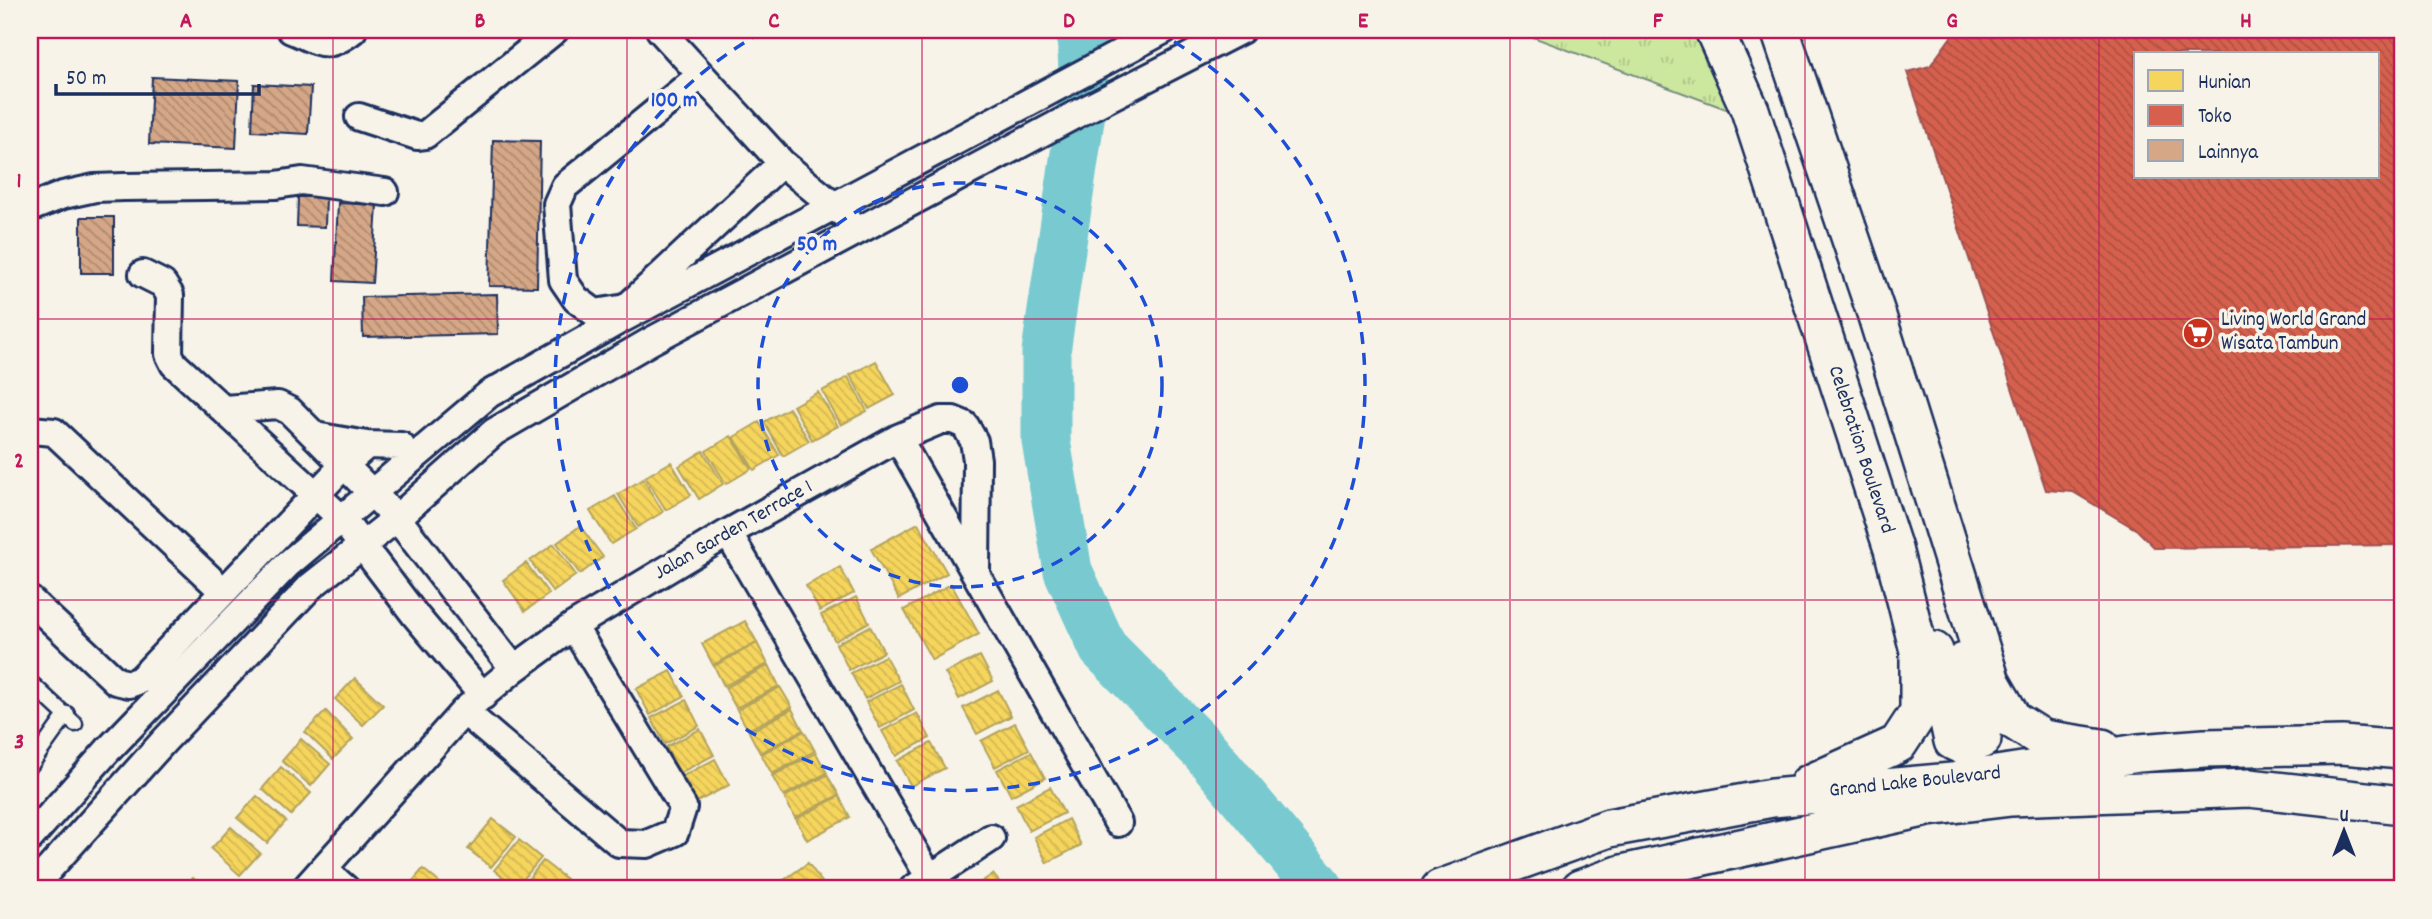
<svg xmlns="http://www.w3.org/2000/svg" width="2432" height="919" viewBox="0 0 2432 919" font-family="Dekko,sans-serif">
	<defs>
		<pattern id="park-tufts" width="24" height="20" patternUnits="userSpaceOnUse" patternTransform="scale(1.75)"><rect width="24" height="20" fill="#cce79e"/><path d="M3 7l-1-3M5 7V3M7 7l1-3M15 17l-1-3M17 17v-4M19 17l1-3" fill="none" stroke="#afc68a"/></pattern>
		<pattern id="homes-back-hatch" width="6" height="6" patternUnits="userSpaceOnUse" patternTransform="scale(1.75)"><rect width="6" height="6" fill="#f6d55c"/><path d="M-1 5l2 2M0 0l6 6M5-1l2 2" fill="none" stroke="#d2b752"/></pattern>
		<pattern id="shops-back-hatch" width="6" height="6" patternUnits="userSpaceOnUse" patternTransform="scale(1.75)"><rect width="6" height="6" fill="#d6604d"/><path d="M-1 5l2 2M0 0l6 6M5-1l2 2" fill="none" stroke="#ad5043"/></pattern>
		<pattern id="building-back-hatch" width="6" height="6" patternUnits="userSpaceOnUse" patternTransform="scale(1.75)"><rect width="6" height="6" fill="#d5a786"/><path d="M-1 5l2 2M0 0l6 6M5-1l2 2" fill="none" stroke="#ac8871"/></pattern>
	</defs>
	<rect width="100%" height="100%" fill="#f7f3e8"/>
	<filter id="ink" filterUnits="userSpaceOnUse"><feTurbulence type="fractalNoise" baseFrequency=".0143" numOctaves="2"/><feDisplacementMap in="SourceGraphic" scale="14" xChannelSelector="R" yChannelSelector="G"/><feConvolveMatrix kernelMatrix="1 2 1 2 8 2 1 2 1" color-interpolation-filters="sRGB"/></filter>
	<g filter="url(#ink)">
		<!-- park -->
		<path fill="url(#park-tufts)" stroke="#748b7e" stroke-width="2" d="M1514,30H1713L1753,119Z"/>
		<!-- homes -->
		<path fill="url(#homes-back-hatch)" stroke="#b4a35d" stroke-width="2" d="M876,361L895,395L869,409L850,375Z
			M848,377L867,411L841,425L822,391Z
			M818,392L838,426L812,440L793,406Z
			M789,408L809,441L783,456L764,422Z
			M759,422L779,455L754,470L734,437Z
			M731,436L751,469L726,484L706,451Z
			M703,451L723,484L699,499L679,466Z
			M671,462L691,495L666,510L645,477Z
			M643,479L663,512L638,527L618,494Z
			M615,496L636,529L611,544L590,511Z
			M918,523L947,573L899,599L871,549Z
			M580,526L603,557L580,574L557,543Z
			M554,544L576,575L553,592L530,561Z
			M526,563L549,594L525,611L503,580Z
			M840,567L854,593L820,611L806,586Z
			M951,584L979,634L932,660L904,610Z
			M856,597L869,622L835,641L821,615Z
			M745,621L757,642L713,665L702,644Z
			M870,626L884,652L849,670L836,644Z
			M757,643L768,664L724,686L714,666Z
			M885,656L899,681L865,699L851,673Z
			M980,656L993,681L959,699L945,673Z
			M769,665L779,686L736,708L725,688Z
			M671,671L684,696L650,715L636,689Z
			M355,678L383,705L363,725L335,699Z
			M901,684L914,710L880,728L866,702Z
			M780,687L792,707L748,730L737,710Z
			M998,690L1011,716L977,734L963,708Z
			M686,700L699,726L665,744L651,718Z
			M792,709L803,730L760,753L749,732Z
			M326,711L353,739L333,759L305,732Z
			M917,713L930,738L896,756L882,731Z
			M1015,723L1029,749L995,767L981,741Z
			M700,729L714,755L680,773L666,747Z
			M804,731L815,751L772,774L761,754Z
			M301,739L330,764L311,786L282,761Z
			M931,743L945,768L911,786L897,761Z
			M1031,752L1045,778L1011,796L997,770Z
			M816,753L827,773L783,796L772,776Z
			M715,759L729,785L695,803L681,777Z
			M281,767L311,793L291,815L262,789Z
			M827,775L839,795L795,818L784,797Z
			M1050,787L1064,813L1029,831L1016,805Z
			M257,796L286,821L267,843L237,818Z
			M839,796L850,817L807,840L796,819Z
			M493,819L516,837L491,867L468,849Z
			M1068,819L1081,845L1047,863L1034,837Z
			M231,827L260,853L240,875L211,849Z
			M519,840L541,858L516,888L494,870Z
			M543,861L566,879L558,889H520Z
			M808,863L827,889H791L784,880Z
			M423,869L446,888L444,889H406Z
			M993,874L1005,889H971Z
			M193,878L206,889H183Z"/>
		<!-- shops -->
		<path fill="url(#shops-back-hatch)" stroke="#9e5152" stroke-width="2" fill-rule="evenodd" d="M1956,30H2402V545L2155,548L2137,530L2073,492L2046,490L1907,72L1930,66ZM2136,54H2378V177H2136Z"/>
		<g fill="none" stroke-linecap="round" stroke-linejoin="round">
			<!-- river -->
			<path stroke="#78cad0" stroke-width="49" d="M1081,30L1084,92L1046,352V441L1068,571L1103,648L1204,750L1320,889"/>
		</g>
		<!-- building -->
		<path fill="url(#building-back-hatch)" stroke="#1b2f5e" stroke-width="2" d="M152,77L239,81L236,148L149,144Z
			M254,84L311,87L308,134L252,131Z
			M493,140L540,141L537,287L489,286Z
			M298,197H326L325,227L297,226Z
			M338,203L377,205L372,283L334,281Z
			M81,217H114V273H81Z
			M497,294L498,334L363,337L362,297Z"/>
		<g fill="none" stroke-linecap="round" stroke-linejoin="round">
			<!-- lane casing -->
			<g stroke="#1b2f5e" stroke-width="19">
				<path id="lane" d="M30,682L75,724
					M30,766L67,714"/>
			</g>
			<!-- street casing -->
			<g stroke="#1b2f5e" stroke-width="32">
				<path id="street" d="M291,30C321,42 326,51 353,30
					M660,30L782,163L846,216
					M701,75L565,186L557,204L563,280L576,299L595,313L626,308L782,163
					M359,117L417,136L425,135L555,30
					M30,208L63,195L95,188L124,187L276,185L302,181L385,192
					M143,274L163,284L170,295L169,354L174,364L342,519L415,615L483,696
					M224,409L278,405L290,411L397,518L514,669
					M30,430L54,432L223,591
					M898,438L1118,823
					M367,445L401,446
					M728,533L930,878
					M30,600L116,681L129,684L140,680L343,466L367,445L315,436
					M464,711L619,843L647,844L675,832L683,807L573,626
					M30,838L108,750L288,564L489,394L620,320L1164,30
					M323,869L346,889
					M31,889L164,741L311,586L397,518L494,432L651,341L1073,116L1241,30
					M305,889L464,711L514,669L573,626L728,533L898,438L941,420H953L965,425L974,441L977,460L976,573
					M913,889L991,838"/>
			</g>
			<!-- secondary casing -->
			<g stroke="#1b2f5e" stroke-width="42">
				<path id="secondary" d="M1714,30L1750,110L1893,549L1919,651V712L1898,744L1809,784
					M1780,30L1876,313L1991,682L2013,720L2043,739L2102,748
					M1934,651L1953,741L1966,747L1982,739V726L1964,662
					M1440,889L1609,828L1772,798L1952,782L2139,753L2205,748L2342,745L2402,750
					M1580,889L1622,874L1928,807L2011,797L2249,788L2402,805"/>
			</g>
			<!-- lane -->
			<use href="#lane" stroke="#f7f3e8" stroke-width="14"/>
			<!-- street -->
			<use href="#street" stroke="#f7f3e8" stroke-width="26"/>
			<!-- secondary -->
			<use href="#secondary" stroke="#f7f3e8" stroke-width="37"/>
		</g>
	</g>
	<!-- grid -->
	<path fill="none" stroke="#c2185b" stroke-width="2" stroke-opacity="0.55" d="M333,30V889M627,30V889M922,30V889M1216,30V889M1510,30V889M1805,30V889M2099,30V889M30,319H2402M30,600H2402"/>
	<!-- distance rings -->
	<g fill="none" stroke="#1d4ed8" stroke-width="3.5" stroke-dasharray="12 9">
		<circle cx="960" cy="385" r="202"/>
		<path d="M1156 31A405 405 0 1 1 764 31"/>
	</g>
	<!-- icons -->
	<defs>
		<g id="supermarket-disc" transform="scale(1.575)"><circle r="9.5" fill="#c8321e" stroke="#f7f3e8"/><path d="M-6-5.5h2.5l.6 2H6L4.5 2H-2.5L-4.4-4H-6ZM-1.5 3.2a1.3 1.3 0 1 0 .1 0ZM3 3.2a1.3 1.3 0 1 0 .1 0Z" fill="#fff"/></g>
	</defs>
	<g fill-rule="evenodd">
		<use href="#supermarket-disc" x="2198" y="333"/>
	</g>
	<g text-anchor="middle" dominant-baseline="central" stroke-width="7" stroke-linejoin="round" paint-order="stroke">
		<!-- poi labels -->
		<g font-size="21" fill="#1b2f5e" stroke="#f7f3e8" text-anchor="start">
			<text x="2221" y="321">Living World Grand<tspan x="2221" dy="24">Wisata Tambun</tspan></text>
		</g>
		<!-- street labels -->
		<g font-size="21" fill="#1b2f5e" stroke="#f7f3e8">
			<text transform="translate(1860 450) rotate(72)">Celebration Boulevard</text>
			<text transform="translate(734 531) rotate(-30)">Jalan Garden Terrace 1</text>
			<text transform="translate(1915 783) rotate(-6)">Grand Lake Boulevard</text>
		</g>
	</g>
	<circle cx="960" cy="385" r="10" fill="#1d4ed8" stroke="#f7f3e8" stroke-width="3.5"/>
	<g font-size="21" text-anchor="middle" font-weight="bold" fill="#1d4ed8" stroke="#f7f3e8" stroke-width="7" stroke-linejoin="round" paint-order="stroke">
		<text x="674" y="106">100 m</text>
		<text x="817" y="250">50 m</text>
	</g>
	<!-- margin -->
	<rect width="2432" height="919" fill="none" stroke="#f7f3e8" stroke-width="77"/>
	<!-- legend -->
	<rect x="2134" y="52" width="245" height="126" fill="#f7f3e8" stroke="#9fa5b1" stroke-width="2"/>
	<rect x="2148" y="70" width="35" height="21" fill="#f6d55c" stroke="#9fa5b1" stroke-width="2"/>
	<text x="2198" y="88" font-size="21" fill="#1b2f5e">Hunian</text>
	<rect x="2148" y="105" width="35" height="21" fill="#d6604d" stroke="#9fa5b1" stroke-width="2"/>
	<text x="2198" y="122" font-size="21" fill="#1b2f5e">Toko</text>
	<rect x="2148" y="140" width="35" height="21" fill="#d5a786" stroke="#9fa5b1" stroke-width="2"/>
	<text x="2198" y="158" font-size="21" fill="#1b2f5e">Lainnya</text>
	<!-- north arrow -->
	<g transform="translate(2344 831)" stroke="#f7f3e8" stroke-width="5" paint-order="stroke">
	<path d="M0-5L12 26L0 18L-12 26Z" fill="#1b2f5e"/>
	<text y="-10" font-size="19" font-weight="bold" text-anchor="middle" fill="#1b2f5e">U</text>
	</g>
	<!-- scale -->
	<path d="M56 84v10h203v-10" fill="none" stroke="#1b2f5e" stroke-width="3.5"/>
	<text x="66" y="84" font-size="21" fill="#1b2f5e" stroke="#f7f3e8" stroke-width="5" paint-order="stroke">50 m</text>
	<rect x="38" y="38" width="2356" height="842" fill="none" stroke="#c2185b" stroke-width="2.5"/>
	<g font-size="23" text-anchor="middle" font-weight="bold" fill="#c2185b">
		<text x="186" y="27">A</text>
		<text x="480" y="27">B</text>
		<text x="774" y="27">C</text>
		<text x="1069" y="27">D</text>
		<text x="1363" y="27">E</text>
		<text x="1658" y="27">F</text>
		<text x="1952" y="27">G</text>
		<text x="2246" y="27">H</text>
		<text x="19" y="187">1</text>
		<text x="19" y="467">2</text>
		<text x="19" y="748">3</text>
	</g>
</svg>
